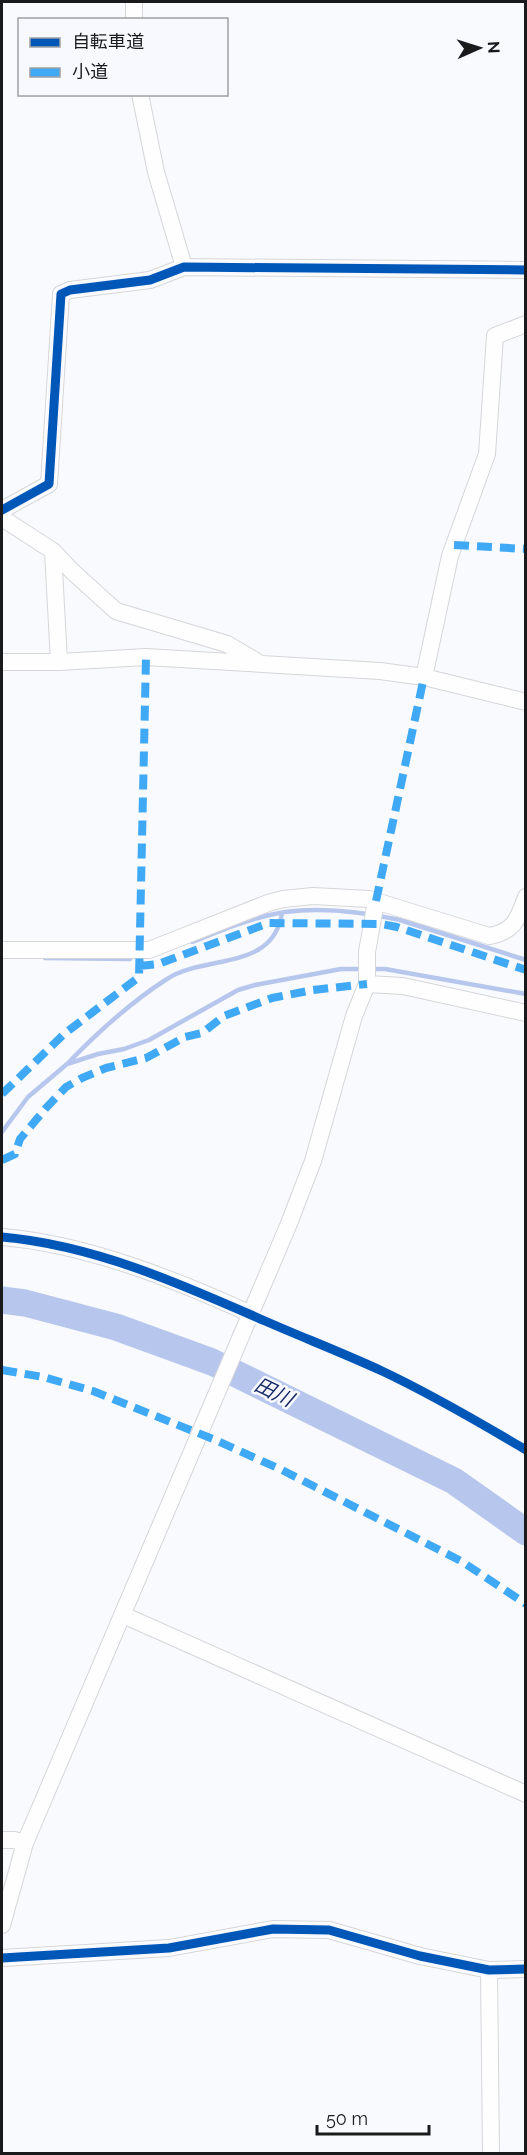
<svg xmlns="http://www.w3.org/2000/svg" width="527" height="2155" viewBox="0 0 527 2155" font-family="Raleway,'Noto Sans JP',sans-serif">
	<rect width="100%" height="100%" fill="#f9fafd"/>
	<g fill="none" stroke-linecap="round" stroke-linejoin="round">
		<!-- stream -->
		<path stroke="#b6c6ec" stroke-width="4.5" d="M192,942C222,930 253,917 285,912C322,907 363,912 400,920L526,960
			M45,958L130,959
			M371,969H385L526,994
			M69,1062C99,1031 131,1002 167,979C204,954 273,972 282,913
			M2,1132L28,1097L67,1064L98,1054L124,1049L149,1040L238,990L255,985L341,969H363"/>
		<!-- river -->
		<path stroke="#b6c6ec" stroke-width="27" d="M2,1300L25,1303L116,1327L212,1362L454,1481L526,1532"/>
		<!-- minor casing -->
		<g stroke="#d5d6d9" stroke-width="18">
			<path id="minor" d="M134,2V20
				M140,94L156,172L184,267
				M2,510L49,484L61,294L70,290L150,280L184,267L526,270
				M2,518L53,551L73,572L116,611L227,644L256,661
				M53,551L59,662
				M2,662H59L146,657L380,671L424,677L526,702
				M424,677L450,556L487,454L495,336L526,324
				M2,950H149L268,903L283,899L313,896L369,899L489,936C514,932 518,919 526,897
				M367,984L403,986L526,1013
				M2,1237C86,1244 174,1279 251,1314
				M123,1615L526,1794
				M2,1840H14L25,1843
				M2,1925L25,1843L288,1226L313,1161L354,1016L367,984V952L376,901
				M2,1958L169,1948L273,1929L329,1930L420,1956L489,1970L526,1969
				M489,1970L491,2154"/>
		</g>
		<!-- minor -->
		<use href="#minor" stroke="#fefeff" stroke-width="16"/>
		<!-- quiet -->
		<path stroke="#3fa9f5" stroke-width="8" stroke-dasharray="15 8" stroke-linecap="butt" d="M454,545L526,549
			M376,901L424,677
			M139,966L158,964L269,923L381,924L397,927L526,970
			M2,1094L64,1034L139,977L146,657
			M2,1160L15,1154L20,1139L46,1108L66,1087L82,1078L106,1068L146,1058L185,1037L202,1033L224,1016L272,998L313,990L367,984
			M2,1370L43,1377L93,1391L213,1439L282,1470L461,1561L526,1604"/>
		<!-- cycleway casing -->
		<g stroke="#f7f9ff" stroke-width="13">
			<path id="cycleway" d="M2,510L49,484L61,294L70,290L150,280L184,267L526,270
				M2,1237C94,1245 181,1284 265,1321C304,1338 343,1353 382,1371C431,1394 479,1422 526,1450
				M2,1958L169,1948L273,1929L329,1930L420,1956L489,1970L526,1969"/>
		</g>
		<!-- cycleway -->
		<use href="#cycleway" stroke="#0057b8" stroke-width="9"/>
	</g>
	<g text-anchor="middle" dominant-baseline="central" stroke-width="5" stroke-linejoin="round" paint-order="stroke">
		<!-- water labels -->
		<g font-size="20" font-style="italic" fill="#162a66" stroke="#f7f9ff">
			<text transform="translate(274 1392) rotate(26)">田川</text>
		</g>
	</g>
	<!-- border -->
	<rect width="527" height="2155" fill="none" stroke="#1a1a1c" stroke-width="6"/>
	<!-- legend -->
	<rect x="18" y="18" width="210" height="78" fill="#f7f9ff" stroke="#9fa0a4" stroke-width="1.5"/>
	<rect x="30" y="38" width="30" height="9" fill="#0057b8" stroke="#9fa0a4" stroke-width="1.5"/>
	<text x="72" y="48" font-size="18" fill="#1a1a1c">自転車道</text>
	<rect x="30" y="68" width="30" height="9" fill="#3fa9f5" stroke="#9fa0a4" stroke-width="1.5"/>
	<text x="72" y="78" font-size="18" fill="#1a1a1c">小道</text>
	<!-- north arrow -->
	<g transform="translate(479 48) rotate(87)" stroke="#f7f9ff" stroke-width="4.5" paint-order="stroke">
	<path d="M0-4.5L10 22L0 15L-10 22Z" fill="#1a1a1c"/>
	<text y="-9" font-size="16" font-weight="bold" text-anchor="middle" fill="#1a1a1c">N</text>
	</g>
	<!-- scale -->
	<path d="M317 2125v9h112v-9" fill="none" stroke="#1a1a1c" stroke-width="3"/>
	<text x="326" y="2125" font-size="18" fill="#1a1a1c" stroke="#f7f9ff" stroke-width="4.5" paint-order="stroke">50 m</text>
</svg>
